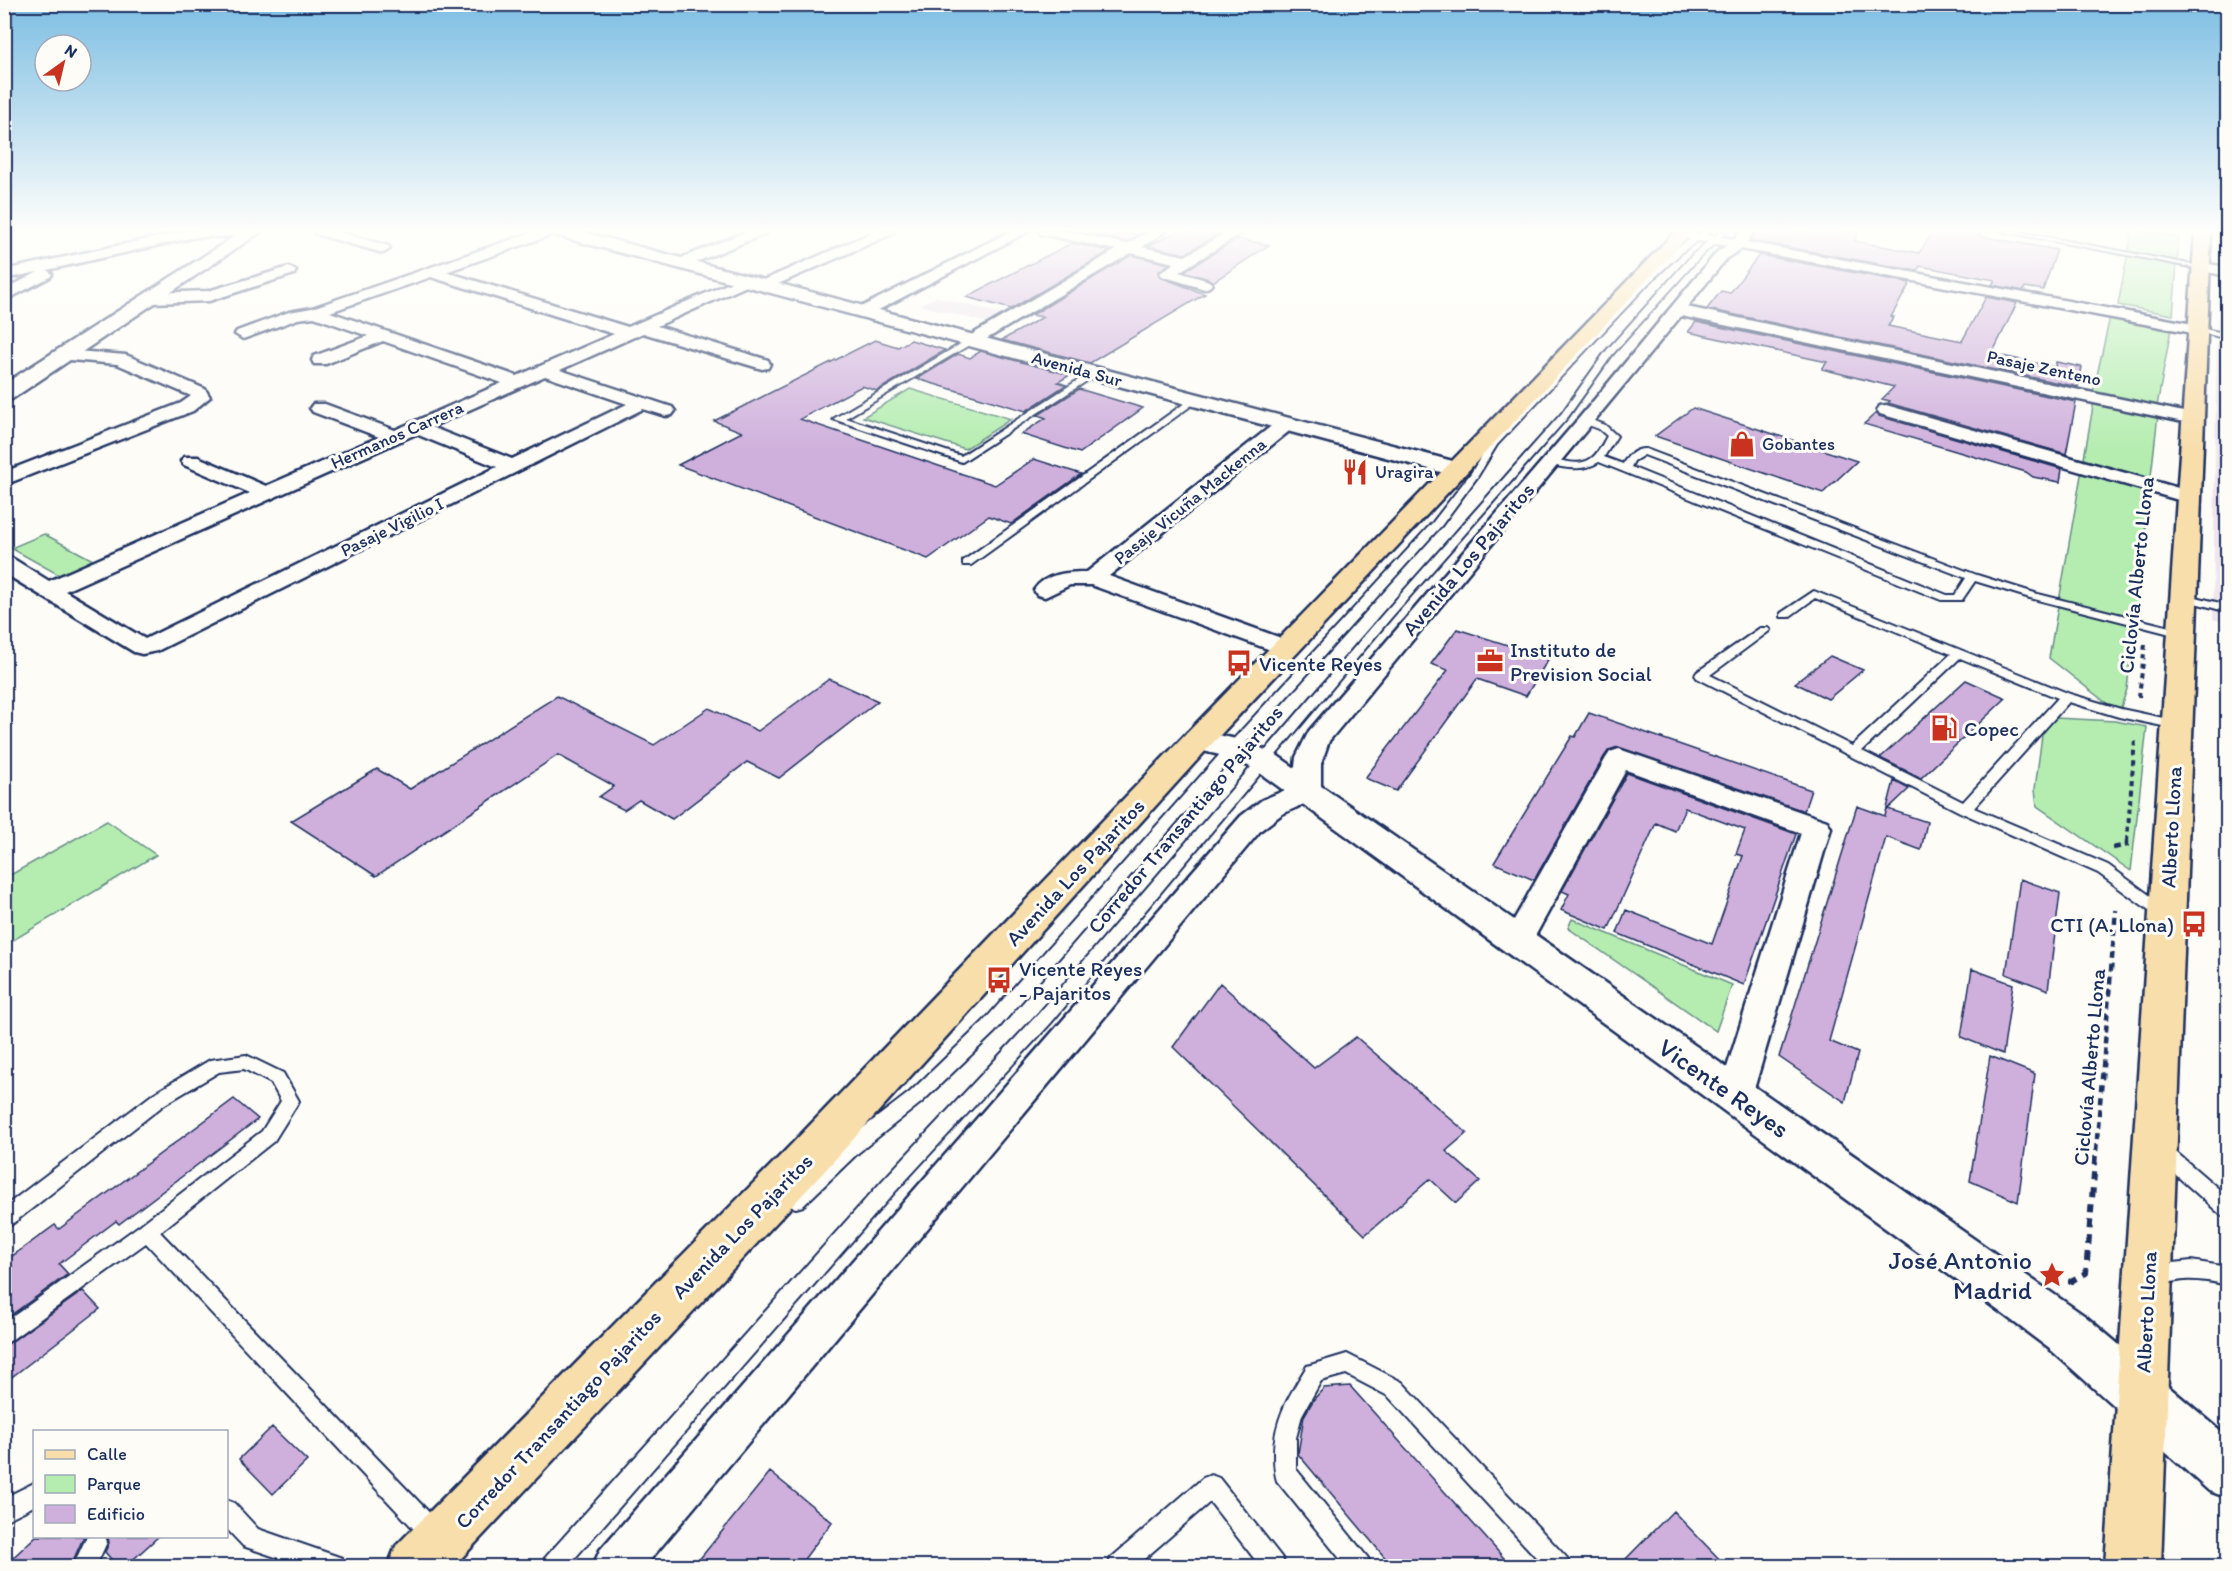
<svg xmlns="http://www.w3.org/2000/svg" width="2232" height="1571" viewBox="0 0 2232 1571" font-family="Itim,sans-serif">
	<rect width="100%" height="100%" fill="#fdfcf7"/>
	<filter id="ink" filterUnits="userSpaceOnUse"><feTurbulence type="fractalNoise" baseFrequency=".0167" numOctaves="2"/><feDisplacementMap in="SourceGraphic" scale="12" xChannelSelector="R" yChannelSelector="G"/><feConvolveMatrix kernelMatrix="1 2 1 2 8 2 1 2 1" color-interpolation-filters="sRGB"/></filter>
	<g filter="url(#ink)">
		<!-- built -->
		<path fill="#efe5ef" d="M936,297L972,306L1003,314L988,323L919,305Z
			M2217,318L2228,320L2227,623L2213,619Z"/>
		<!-- green -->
		<path fill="#b5edb1" stroke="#688e88" stroke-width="1.5" d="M2132,231H2147L2179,237L2173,315L2118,305Z
			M2110,317L2171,329L2157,406L2093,393Z
			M910,389L1011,419L965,449L863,417Z
			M2094,401L2158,414L2127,689L2119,713L2049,658Z
			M44,534L93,560L59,575L11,548Z
			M2055,718L2115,721L2147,727L2131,871L2037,806L2035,789L2044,720Z
			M107,821L156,855L5,945V878Z
			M1572,919L1732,985L1716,1031L1568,928Z"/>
		<!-- building -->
		<path fill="#cfb0dc" stroke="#1b2f5e" stroke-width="1.5" d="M1103,231H1120L1138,235L1127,242L1095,235Z
			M1178,231H1203L1218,234L1185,254L1148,246Z
			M1757,231H1859L1854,241L1919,253L1934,231H1982L1979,236L2057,250L2043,290L2025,287L2023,291L1992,285L1995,280L1920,266L1917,271L1754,241L1752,239Z
			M1237,239L1269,245L1213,282L1184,271Z
			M1072,243L1110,251L1011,309L966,297Z
			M1131,255L1169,264L1159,271L1160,277L1205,294L1090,363L1002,340L1043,317L1032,315Z
			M1759,255L1910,283L1891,317H1894L1888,326L1962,341L1986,297L2017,303L1992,354L2055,367L2056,362L2082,367L2078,387L1707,309L1721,291L1730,293Z
			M1696,322L2076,402L2066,454L1888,403L1890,401L1882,399L1894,387L1822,369L1827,362L1688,332Z
			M875,340L898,347L911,340L945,350L877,391L862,386L800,419L995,485L1034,459L1081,474L1011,524L989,516L928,559L678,465L742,432L714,421Z
			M981,351L1070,375L1058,382L1066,385L1026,411L917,379L958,354L970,358Z
			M1079,389L1143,408L1080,453L1021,434L1046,418L1038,415Z
			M1693,408L1857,461L1823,493L1655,436Z
			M1876,413L1879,416L2062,469L2060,482L2033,477L2026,472L1864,424Z
			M1457,629L1549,658L1526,696L1477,679L1396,791L1365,778L1448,670L1431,664Z
			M1830,656L1863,670L1828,699L1795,683Z
			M829,679L878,701L779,778L747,762L672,819L639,800L624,810L599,797L614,786L558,755L376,876L291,821L377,769L410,789L557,696L654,745L709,708L758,731Z
			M1966,680L2006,698L1921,778L1880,758Z
			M1589,713L1811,790L1804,811L1618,747L1609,750L1604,757L1534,880L1494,863L1572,736L1575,737Z
			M1627,773L1796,834L1744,985L1617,933L1626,910L1712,944L1743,856L1736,854L1745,830L1685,808L1675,831L1656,823L1608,930L1561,910L1569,894L1562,891Z
			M1894,781L1909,789L1888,809L1927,822L1921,850L1886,837L1829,1041L1858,1053L1845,1102L1779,1057L1857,806L1885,816Z
			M2020,879L2060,893L2048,990L2006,974Z
			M1972,969L2013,984L2003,1054L1961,1037Z
			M1220,983L1314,1068L1356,1037L1467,1133L1446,1151L1480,1181L1456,1203L1430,1179L1365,1235L1173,1047Z
			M1990,1056L2035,1074L2018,1202L1970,1181Z
			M234,1099L258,1119L119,1224L116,1221L59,1264L68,1274L4,1320V1262L55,1225L59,1229Z
			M83,1291L100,1309L4,1383V1347Z
			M1350,1386L1511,1566H1392L1298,1454L1304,1416L1314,1399L1324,1388Z
			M272,1427L307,1461L273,1494L239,1459Z
			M770,1472L832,1522L799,1566H694Z
			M1673,1511L1726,1566H1619Z
			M36,1536H84L72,1563L68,1566H4Z
			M108,1536H159L126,1566H117L105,1552L109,1543Z"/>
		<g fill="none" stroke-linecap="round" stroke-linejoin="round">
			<!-- lane casing -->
			<g stroke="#1b2f5e" stroke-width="4">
				<path id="lane" d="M1703,231H1711L1682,252L1649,283L1497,445L1478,476L1441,526L1238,751L995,1032L922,1102L858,1153L803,1206L796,1208L789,1206L787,1200L789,1194L846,1141L910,1092L983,1022L1228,745L1433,522L1471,473L1490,442L1643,279L1676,248Z
					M1721,231H1728L1699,258L1612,355L1568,417L1391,618L1051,1023L894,1193L568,1566H542L545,1558L882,1181L1039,1013L1383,614L1562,413L1606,351L1693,254Z
					M2000,231H2014L2205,267L2201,269Z
					M2195,327L2228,334V339L2195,331Z
					M969,339L976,341L846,418L961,456L1092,371L1099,373L962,462L833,419Z
					M1192,398L1199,400L971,565H963V561Z
					M1586,418L1605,425L1617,436L1604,457L1623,464C1627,455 1637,448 1646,449L1977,575L2038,594L2186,631L2188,633L2182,637L2030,598L1975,581L1962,600H1941L1599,462C1582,472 1565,468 1547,464L1545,462C1557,454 1576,471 1593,457C1599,452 1603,443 1607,436L1599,429L1583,423L1581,421ZM1644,455L1966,578L1955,595H1947L1631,467L1634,461Z
					M1814,591L2070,694L2121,709L2182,722L2183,725L2177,729L2119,717L2069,702L1974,808L2108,865L2170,910L2173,914L2170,918H2160L2098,873L1960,812L1697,678L1695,675L1697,672L1760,628H1768L1770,630L1768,632L1710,675L1852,746L1951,654L1815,598L1789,617H1781V613ZM1960,658L2058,698L1963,802L1862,751Z
					M2184,594L2228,605V612L2180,599V595Z
					M246,1055L283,1073L299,1101L274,1141L160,1232L442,1526L445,1534L442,1542L434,1545L426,1542L146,1243L4,1345V1323L140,1225L262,1131L281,1101L271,1083L244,1069L219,1072L165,1104L11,1225L4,1227V1207L153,1094L210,1060Z
					M2164,1145L2170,1147L2228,1197V1217L2221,1215L2158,1159L2155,1153L2158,1147Z
					M2191,1261L2228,1267V1285C2214,1282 2199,1279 2185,1280C2173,1280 2159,1288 2148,1284L2145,1277L2148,1270L2173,1263Z
					M1347,1354L1402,1382L1567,1558L1570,1566H1544L1388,1396L1346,1374L1321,1381L1302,1415L1296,1438V1469L1368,1558L1371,1566H1346L1277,1481C1274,1471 1274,1463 1274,1453C1274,1419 1290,1394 1307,1366Z
					M1211,1475L1219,1478L1282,1558L1285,1566H1260L1210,1502L1136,1566H1108L1111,1558L1203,1478Z
					M34,1483V1506L4,1521V1498Z
					M226,1500L234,1503L258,1529L342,1558L345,1566H302L243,1546L226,1528Z
					M87,1536H105L107,1542L96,1566H73Z"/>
			</g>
			<!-- street casing -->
			<g stroke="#1b2f5e" stroke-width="5">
				<path id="street" d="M186,231L259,232L252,236L196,237L47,270L52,274L50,277L4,301V290L38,272L4,279V270Z
					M314,231H336L388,246L390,249L383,253L316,234Z
					M536,231H556L554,234L446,272L628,327L741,278H751L754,281L751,284L657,326L768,360L770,364L768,368L762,369L643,333L560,370L672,407L675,411L672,415L666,416L643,409L157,651L142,654L134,652L4,573V557L12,558L49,581L250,493L184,465L181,461L184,457H198L266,486L379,437L313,412L310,408L313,404H325L395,430L502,383L383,341L326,364H314L312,360L314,356L368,336L314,317L298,319L243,339L235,334L237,331L289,312L312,308ZM431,277L614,334L517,376L330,312ZM545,376L627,404L512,459L431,427ZM416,434L497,467L145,639L65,591Z
					M748,231H767L765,234L686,266H676L674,263L676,260Z
					M876,231H894L892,234L769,288L764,290L756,285L759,282Z
					M1011,231H1029L869,315L863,317L855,312L857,309Z
					M1039,231H1065L1127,244L1149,231H1166L1142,247L1185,256L1222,235L1218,231H1241L1242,233L1179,272L1209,281L1212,284L1209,287L1204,289L1162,276L1160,273L1174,263L1131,253L978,344H966L964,341L966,338L1116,250L1041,234Z
					M1678,231L1735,239L1741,231H1755L1747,242L2204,326L2206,329L2204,332L2198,334L1741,249L1727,258L1687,307L2193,414L2199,415L2202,419L2199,423L2193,424L1681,316L1329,741L1321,764V792L1317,798L1282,814L1261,830L645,1566H593L600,1550L1241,816L1262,800L1293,787L1296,757L1309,731L1580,417L1717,252L1726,246L1677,237L1675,234Z
					M2201,263L2228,267V276L2196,270L2194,267L2196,264Z
					M289,267L296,271L294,274L209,301L152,303L144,298L152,293L208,291Z
					M64,350L126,355L205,389L210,397L193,411L4,485V472L181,403L191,396L117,364L58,359L56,355L58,351Z
					M1886,405L2196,493L2199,497L2196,501H2182L1880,414L1877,410L1880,406Z
					M1286,418L1293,420L1295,424L1293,428L1109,576L1295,643L1299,648L1295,653L1287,655L1279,653L1091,585H1070L1045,597L1037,595L1034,590C1045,573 1069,572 1087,572L1279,420Z
					M1619,749L1827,821L1831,828L1752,1096L1747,1106L1735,1111L1723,1106L1718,1096L1801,833L1626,770L1528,949L1517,953L1506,949L1502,941L1606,758L1610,752Z"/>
			</g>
			<!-- secondary casing -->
			<g stroke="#1b2f5e" stroke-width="5">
				<path id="secondary" d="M243,231H262L12,399L4,400V384Z
					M552,231H579L1464,464L1468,469L1464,474L1456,476L1448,474L554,235Z
					M1198,730L1244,741L1275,754L2085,1316L2228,1437V1498L2209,1491L2051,1350L2003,1314L1253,768L1224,756L1187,747L1182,740L1187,733Z"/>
			</g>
			<!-- primary casing -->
			<g stroke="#1b2f5e" stroke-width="5">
				<path id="primary" d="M1676,231H1693L1209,747L819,1177L454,1566H388L396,1546L787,1149L1187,733Z
					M2195,231H2211L2161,1566H2105Z"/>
			</g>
			<!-- path-far2 -->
			<path stroke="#1b2f5e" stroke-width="4" stroke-dasharray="5 4.5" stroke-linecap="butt" d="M2139,697L2145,644
				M2127,841L2135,739"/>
			<!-- path-far1 -->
			<path stroke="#1b2f5e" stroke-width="4.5" stroke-dasharray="7 5" stroke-linecap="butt" d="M2113,848L2127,845V840
				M2095,1163L2116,910"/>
			<!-- path -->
			<path stroke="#1b2f5e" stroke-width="6" stroke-dasharray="9 7" stroke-linecap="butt" d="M2071,1284V1281L2086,1273L2095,1162"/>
			<!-- lane -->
			<use href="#lane" fill="#fdfcf7" fill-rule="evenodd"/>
			<!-- street -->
			<use href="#street" fill="#fdfcf7" fill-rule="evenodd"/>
			<!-- secondary -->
			<use href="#secondary" fill="#fdfcf7" fill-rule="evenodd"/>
			<!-- primary -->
			<use href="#primary" fill="#f8deab" fill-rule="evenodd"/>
		</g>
	</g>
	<!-- sky -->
	<linearGradient id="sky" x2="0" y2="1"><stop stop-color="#7dbee3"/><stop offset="0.51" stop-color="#fefefb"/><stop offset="1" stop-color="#fefefb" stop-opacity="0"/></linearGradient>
	<rect width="2232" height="451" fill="url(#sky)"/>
	<!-- icons -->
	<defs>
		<g id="shop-bare" transform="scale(2.07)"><path d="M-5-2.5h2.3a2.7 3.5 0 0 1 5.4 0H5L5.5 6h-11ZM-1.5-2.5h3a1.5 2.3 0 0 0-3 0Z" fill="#c8321e" stroke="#fdfcf7" stroke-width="2.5" paint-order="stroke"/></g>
		<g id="restaurant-bare" transform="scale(2.07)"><path d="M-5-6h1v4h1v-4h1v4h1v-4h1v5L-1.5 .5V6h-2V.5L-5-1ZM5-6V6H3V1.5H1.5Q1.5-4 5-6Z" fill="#c8321e" stroke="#fdfcf7" stroke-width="2.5" paint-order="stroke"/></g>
		<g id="office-bare" transform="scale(2.07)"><path d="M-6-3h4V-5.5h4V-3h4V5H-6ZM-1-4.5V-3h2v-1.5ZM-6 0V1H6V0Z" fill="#c8321e" stroke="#fdfcf7" stroke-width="2.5" paint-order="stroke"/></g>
		<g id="bus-bare" transform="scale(2.07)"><path d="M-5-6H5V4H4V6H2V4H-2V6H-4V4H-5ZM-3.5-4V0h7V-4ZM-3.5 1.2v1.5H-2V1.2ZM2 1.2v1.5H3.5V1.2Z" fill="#c8321e" stroke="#fdfcf7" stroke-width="2.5" paint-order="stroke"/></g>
		<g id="fuel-bare" transform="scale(2.07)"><path d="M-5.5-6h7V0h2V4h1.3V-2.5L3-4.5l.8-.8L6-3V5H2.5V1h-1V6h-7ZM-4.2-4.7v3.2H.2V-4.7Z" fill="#c8321e" stroke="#fdfcf7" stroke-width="2.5" paint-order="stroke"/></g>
		<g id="sight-bare" transform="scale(2.07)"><path d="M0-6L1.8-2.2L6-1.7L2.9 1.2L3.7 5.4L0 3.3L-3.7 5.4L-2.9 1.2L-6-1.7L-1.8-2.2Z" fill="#c8321e" stroke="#fdfcf7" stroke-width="2.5" paint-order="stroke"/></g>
	</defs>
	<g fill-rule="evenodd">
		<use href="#shop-bare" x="1742" y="444"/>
		<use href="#restaurant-bare" x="1355" y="472"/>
		<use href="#office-bare" x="1490" y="661"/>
		<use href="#bus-bare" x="1239" y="663"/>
		<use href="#fuel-bare" x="1944" y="728"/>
		<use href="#bus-bare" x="2194" y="924"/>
		<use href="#bus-bare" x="999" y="980"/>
		<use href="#sight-bare" x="2052" y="1275"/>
	</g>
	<g text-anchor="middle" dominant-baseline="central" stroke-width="6" stroke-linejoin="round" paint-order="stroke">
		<!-- far-street labels -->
		<g font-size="18" fill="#1b2f5e" stroke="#fdfcf7">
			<text transform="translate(2044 368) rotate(12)">Pasaje Zenteno</text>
			<text transform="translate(1077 369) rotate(15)">Avenida Sur</text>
			<text transform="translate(397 435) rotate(-24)">Hermanos Carrera</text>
			<text transform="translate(1190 501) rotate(-39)">Pasaje Vicuña Mackenna</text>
			<text transform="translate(392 527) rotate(-26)">Pasaje Vigilio I</text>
		</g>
		<!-- far-poi labels -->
		<g font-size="18" fill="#1b2f5e" stroke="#fdfcf7" text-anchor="start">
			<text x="1762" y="444">Gobantes</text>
			<text x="1375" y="472">Uragira</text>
		</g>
		<!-- street labels -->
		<g font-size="21" fill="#1b2f5e" stroke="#fdfcf7">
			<text transform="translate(1468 559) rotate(-50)">Avenida Los Pajaritos</text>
			<text transform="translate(2136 575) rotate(-84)">Ciclovía Alberto Llona</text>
			<text transform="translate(1185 819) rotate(-50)">Corredor Transantiago Pajaritos</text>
			<text transform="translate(2171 827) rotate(-87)">Alberto Llona</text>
			<text transform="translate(1075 872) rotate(-47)">Avenida Los Pajaritos</text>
			<text transform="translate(2089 1067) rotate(-85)">Ciclovía Alberto Llona</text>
			<text transform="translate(742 1226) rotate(-46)">Avenida Los Pajaritos</text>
			<text transform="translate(2146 1312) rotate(-87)">Alberto Llona</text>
			<text transform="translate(558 1419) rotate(-47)">Corredor Transantiago Pajaritos</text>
		</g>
		<!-- poi labels -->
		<g font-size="21" fill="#1b2f5e" stroke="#fdfcf7" text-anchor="start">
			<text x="1510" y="649">Instituto de<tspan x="1510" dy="24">Prevision Social</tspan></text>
			<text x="1259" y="663">Vicente Reyes</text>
			<text x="1964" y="728">Copec</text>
			<text x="2174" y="924" text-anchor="end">CTI (A. Llona)</text>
			<text x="1019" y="968">Vicente Reyes<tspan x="1019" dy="24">- Pajaritos</tspan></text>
		</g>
		<!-- near-street labels -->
		<g font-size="26" fill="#1b2f5e" stroke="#fdfcf7">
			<text transform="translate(1724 1088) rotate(35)">Vicente Reyes</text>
		</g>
		<!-- near-poi labels -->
		<g font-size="26" fill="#1b2f5e" stroke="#fdfcf7" text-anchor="end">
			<text x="2032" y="1260">José Antonio<tspan x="2032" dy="30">Madrid</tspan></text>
		</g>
	</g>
	<!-- margin -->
	<rect width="2232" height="1571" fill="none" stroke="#fdfcf7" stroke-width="24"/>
	<rect x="12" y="12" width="2208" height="1547" fill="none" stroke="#1b2f5e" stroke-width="2" filter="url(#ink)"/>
	<!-- legend -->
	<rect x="33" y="1430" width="195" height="108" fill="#fdfcf7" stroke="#a3aaba" stroke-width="1.5"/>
	<rect x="45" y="1450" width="30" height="9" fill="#f8deab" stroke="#a3aaba" stroke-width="1.5"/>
	<text x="87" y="1460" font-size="18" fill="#1b2f5e">Calle</text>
	<rect x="45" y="1475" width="30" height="18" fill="#b5edb1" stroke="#a3aaba" stroke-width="1.5"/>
	<text x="87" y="1490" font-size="18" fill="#1b2f5e">Parque</text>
	<rect x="45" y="1505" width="30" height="18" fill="#cfb0dc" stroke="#a3aaba" stroke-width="1.5"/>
	<text x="87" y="1520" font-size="18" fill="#1b2f5e">Edificio</text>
	<!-- north arrow -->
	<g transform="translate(63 63) rotate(34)"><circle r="28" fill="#fdfcf7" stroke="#a3aaba" stroke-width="1.5"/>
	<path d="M0-4.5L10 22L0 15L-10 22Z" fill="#c8321e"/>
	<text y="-9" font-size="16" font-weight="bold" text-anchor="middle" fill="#1b2f5e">N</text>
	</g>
</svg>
